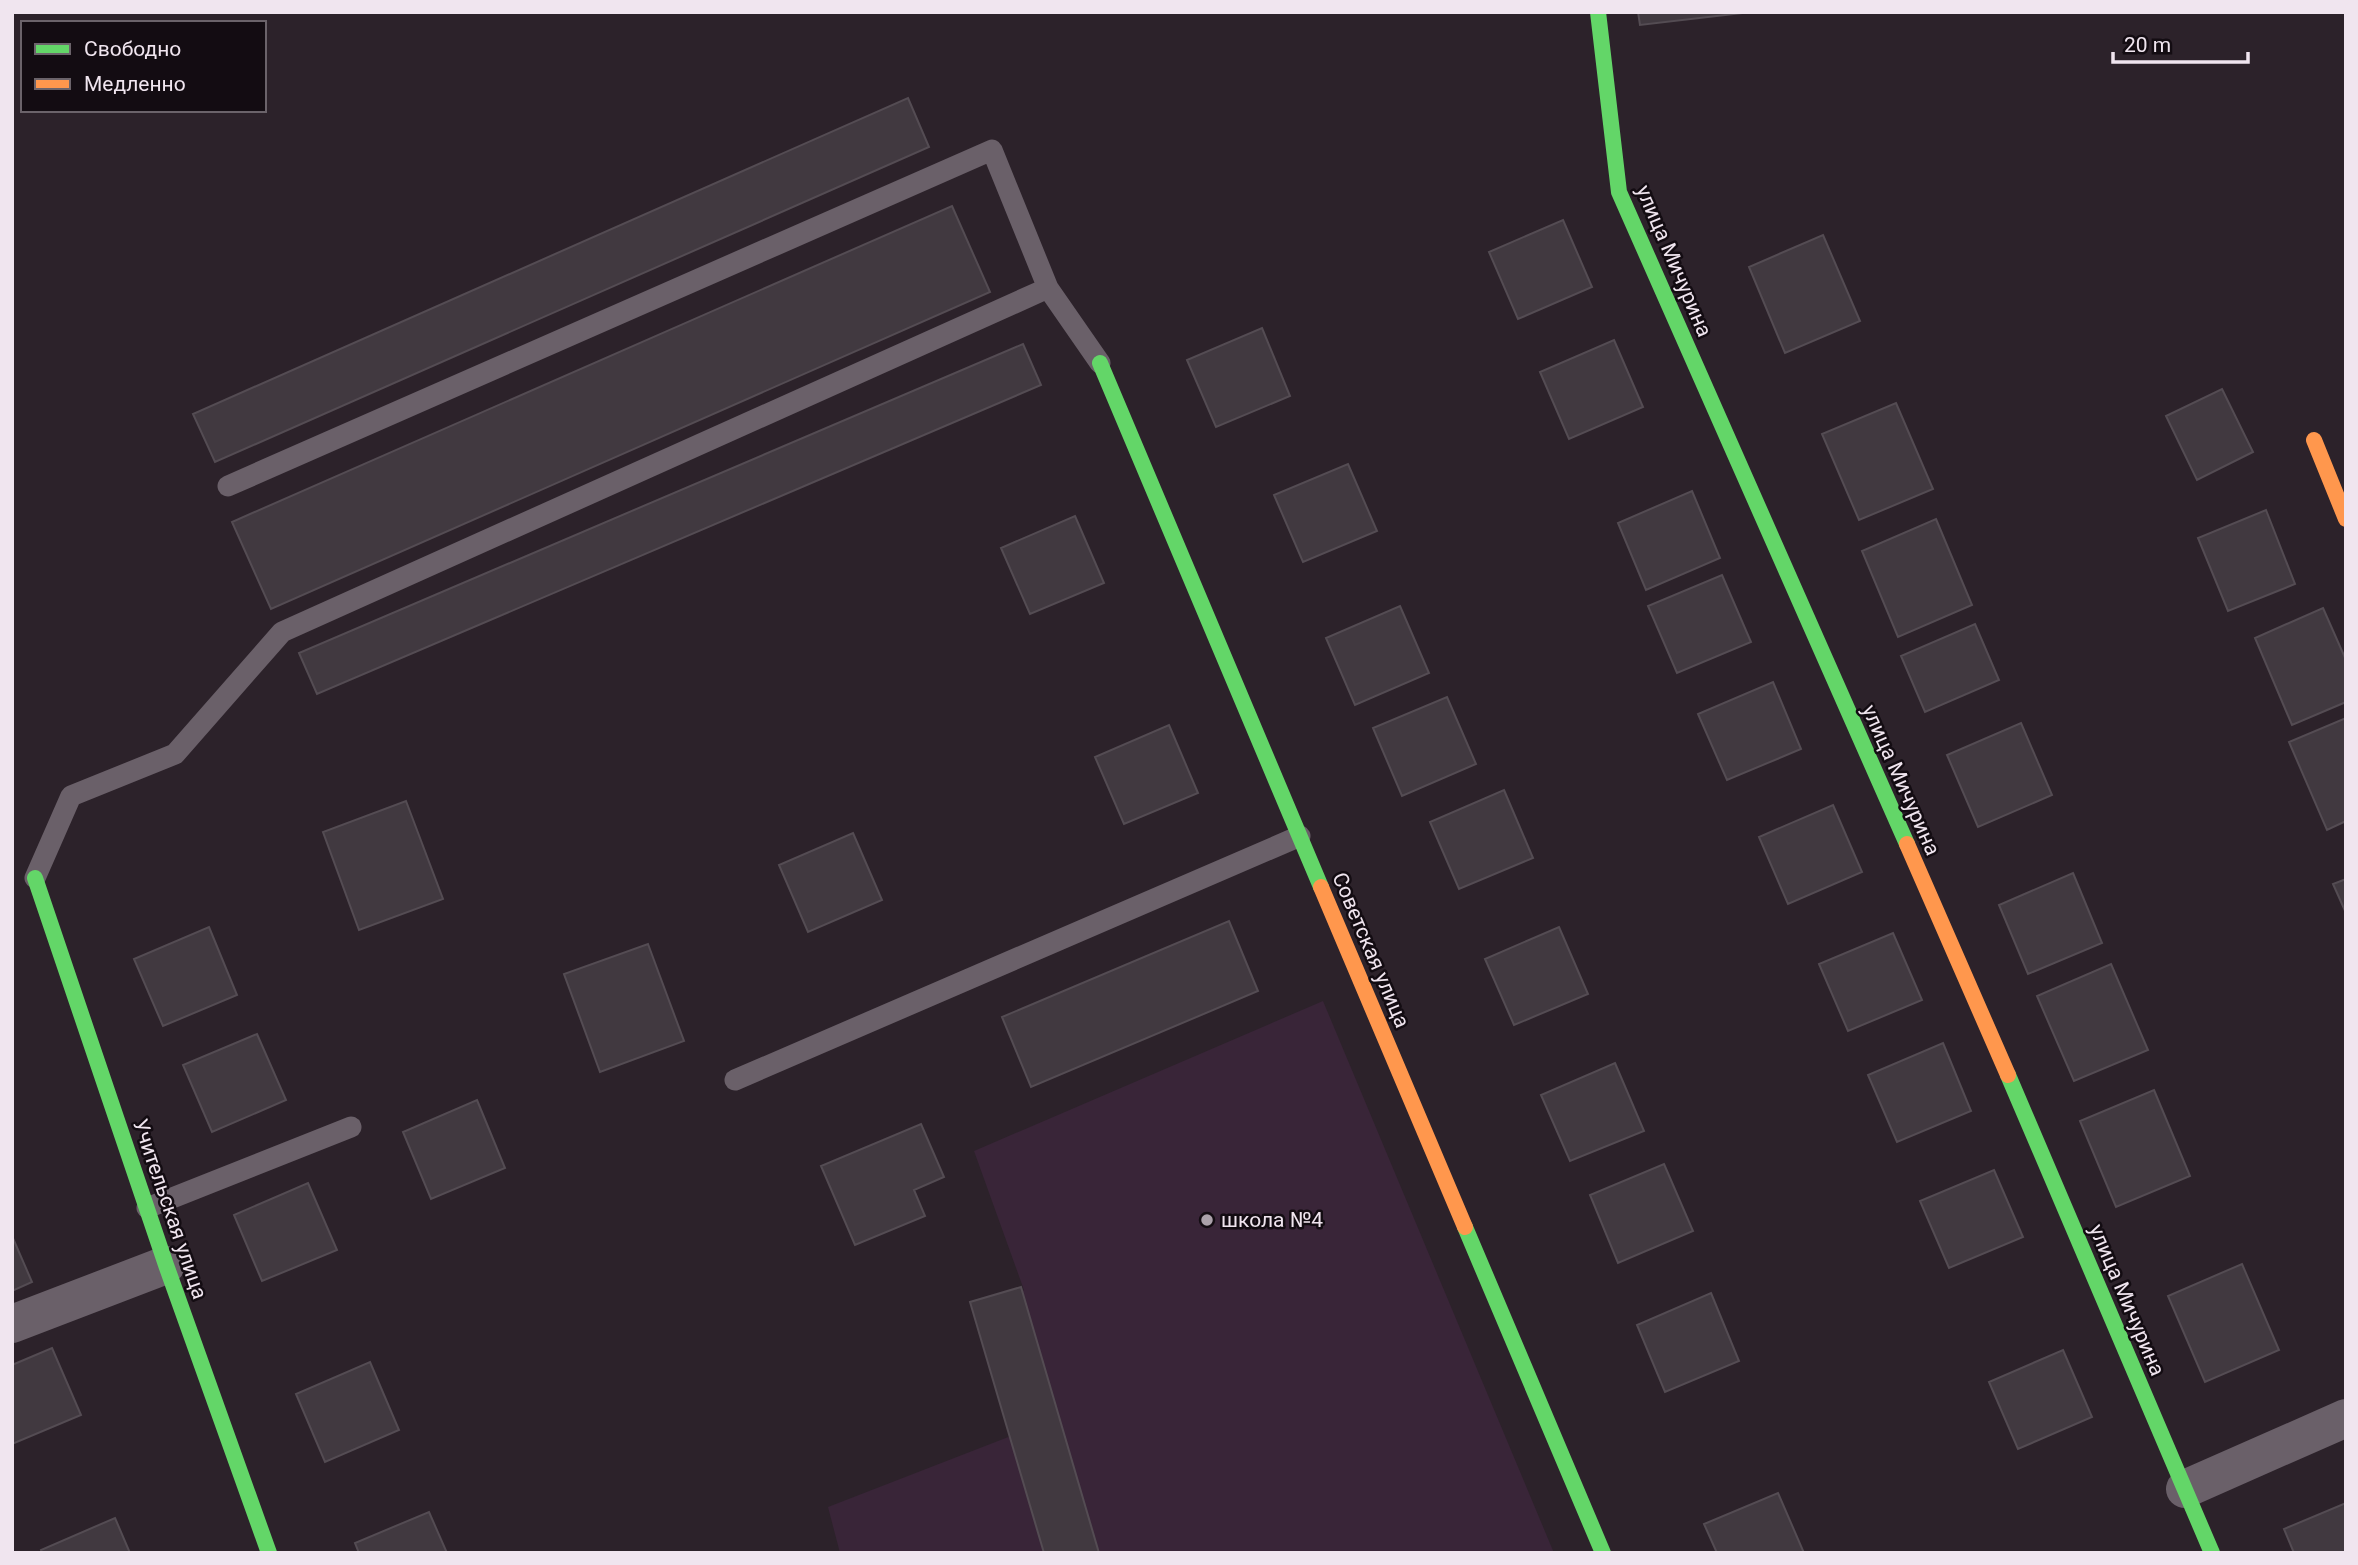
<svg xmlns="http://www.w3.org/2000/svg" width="2358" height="1565" viewBox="0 0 2358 1565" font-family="Roboto,sans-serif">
	<rect width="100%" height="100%" fill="#2c222a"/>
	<!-- built -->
	<path fill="#392538" d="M1323,1001L1554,1553H840L828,1507L1024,1431L983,1308L1024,1290L974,1151Z"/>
	<!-- building -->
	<path fill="#413940" stroke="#544c53" stroke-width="2" d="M1638,12H1751L1640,25Z
		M908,98L929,147L215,462L193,414Z
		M952,206L990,292L271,609L232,522Z
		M1563,220L1592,287L1518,319L1489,252Z
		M1823,235L1860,321L1785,353L1749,267Z
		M1262,328L1290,396L1216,427L1187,360Z
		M1614,340L1643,407L1569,439L1540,372Z
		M1023,344L1041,385L317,694L299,653Z
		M2222,389L2253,452L2197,480L2166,416Z
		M1896,403L1933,489L1859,520L1822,434Z
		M1348,464L1377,531L1303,562L1274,495Z
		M1692,491L1720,558L1646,590L1618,523Z
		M2266,510L2295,584L2228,611L2198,538Z
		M1075,516L1104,583L1030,614L1001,548Z
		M1936,519L1972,605L1898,637L1862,551Z
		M1722,575L1751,642L1677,673L1648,606Z
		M1400,606L1429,673L1355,705L1326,638Z
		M2323,608L2346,660V702L2292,725L2255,638Z
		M1975,624L1999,680L1925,712L1901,656Z
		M1773,682L1801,749L1727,780L1698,714Z
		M1447,697L1476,764L1402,796L1373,728Z
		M2346,718V821L2327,830L2289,742Z
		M2021,723L2052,795L1978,827L1947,755Z
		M1169,725L1198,793L1124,824L1095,757Z
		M1504,790L1533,858L1459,889L1430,822Z
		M406,801L443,899L359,930L323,832Z
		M1833,805L1862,872L1788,904L1759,837Z
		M853,833L882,900L808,932L779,865Z
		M2073,873L2102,943L2028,974L1999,905Z
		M2346,879V913L2333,884Z
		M1229,921L1258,991L1031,1087L1002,1017Z
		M209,927L237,995L163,1026L134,959Z
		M1559,927L1588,994L1514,1025L1485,959Z
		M1893,933L1922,1000L1848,1031L1819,964Z
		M648,944L684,1041L600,1072L564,974Z
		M2111,964L2148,1050L2074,1081L2037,996Z
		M257,1034L286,1100L212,1132L183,1065Z
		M1943,1043L1971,1111L1897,1142L1868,1075Z
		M1615,1063L1644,1131L1570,1161L1541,1095Z
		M2154,1090L2190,1176L2116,1207L2080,1121Z
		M477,1100L505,1168L431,1199L403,1132Z
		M921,1124L944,1177L914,1190L925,1216L855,1245L821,1166Z
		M1664,1164L1693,1231L1618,1263L1590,1195Z
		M1994,1170L2023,1237L1949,1268L1920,1201Z
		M308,1183L337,1250L262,1281L234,1215Z
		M12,1236L32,1282L12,1291Z
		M2242,1264L2279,1350L2205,1382L2168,1296Z
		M1021,1287L1099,1553H1044L970,1302Z
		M1711,1293L1739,1361L1665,1392L1637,1325Z
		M52,1348L81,1415L12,1444V1365Z
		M2063,1350L2092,1417L2018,1449L1989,1382Z
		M370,1362L399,1430L325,1462L296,1394Z
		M1778,1493L1804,1553H1717L1704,1524Z
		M2346,1503V1553H2294L2284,1529Z
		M429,1512L447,1553H359L355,1543Z
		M115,1518L130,1553H42L41,1550Z"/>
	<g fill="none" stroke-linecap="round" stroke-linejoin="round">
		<!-- lane -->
		<path stroke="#6a6069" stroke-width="21" d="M228,486L992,150L1048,288L1100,363
			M35,878L71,796L175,754L282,632L1048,288
			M735,1080L1300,836
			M147,1208L351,1127"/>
		<!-- street -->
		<path stroke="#6a6069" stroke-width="38" d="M12,1324L166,1265
			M2185,1489L2346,1418"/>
		<!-- fast -->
		<path stroke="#63d668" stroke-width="16" d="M1598,12L1619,192L1907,844
			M1100,363L1321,887
			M35,878L166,1265L269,1553
			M2008,1075L2212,1553
			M1465,1227L1603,1553"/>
		<!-- slow -->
		<path stroke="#ff974d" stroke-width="16" d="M2314,440L2346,519
			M1907,844L2008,1075
			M1321,887L1465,1227"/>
	</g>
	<!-- markers -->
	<circle fill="#aba1aa" stroke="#130c12" stroke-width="2.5" cx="1207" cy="1220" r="7"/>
	<g text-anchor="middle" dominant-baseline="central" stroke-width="5" stroke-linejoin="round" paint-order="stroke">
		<!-- street labels -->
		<g font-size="21" fill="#f0e5ef" stroke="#130c12">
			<text transform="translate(1674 261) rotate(67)">улица Мичурина</text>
			<text transform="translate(1901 780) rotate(66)">улица Мичурина</text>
			<text transform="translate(1371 950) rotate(67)">Советская улица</text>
			<text transform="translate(170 1209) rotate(71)">Учительская улица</text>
			<text transform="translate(2127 1300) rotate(67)">улица Мичурина</text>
		</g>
		<!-- poi labels -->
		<g font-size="21" fill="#f0e5ef" stroke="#130c12" text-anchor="start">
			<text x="1221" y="1220">школа №4</text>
		</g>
	</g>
	<!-- border -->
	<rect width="2358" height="1565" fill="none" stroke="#f0e5ef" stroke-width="28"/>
	<!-- legend -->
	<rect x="21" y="21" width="245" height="91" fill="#130c12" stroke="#6b636a" stroke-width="2"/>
	<rect x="35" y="44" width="35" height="10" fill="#63d668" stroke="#6b636a" stroke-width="2"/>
	<text x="84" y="56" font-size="21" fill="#f0e5ef">Свободно</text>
	<rect x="35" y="79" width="35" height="10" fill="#ff974d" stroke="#6b636a" stroke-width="2"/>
	<text x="84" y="91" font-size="21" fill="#f0e5ef">Медленно</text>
	<!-- scale -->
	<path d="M2113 52v10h135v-10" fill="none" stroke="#f0e5ef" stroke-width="3.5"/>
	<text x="2124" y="52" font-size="21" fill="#f0e5ef" stroke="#130c12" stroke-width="5" paint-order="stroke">20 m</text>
</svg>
